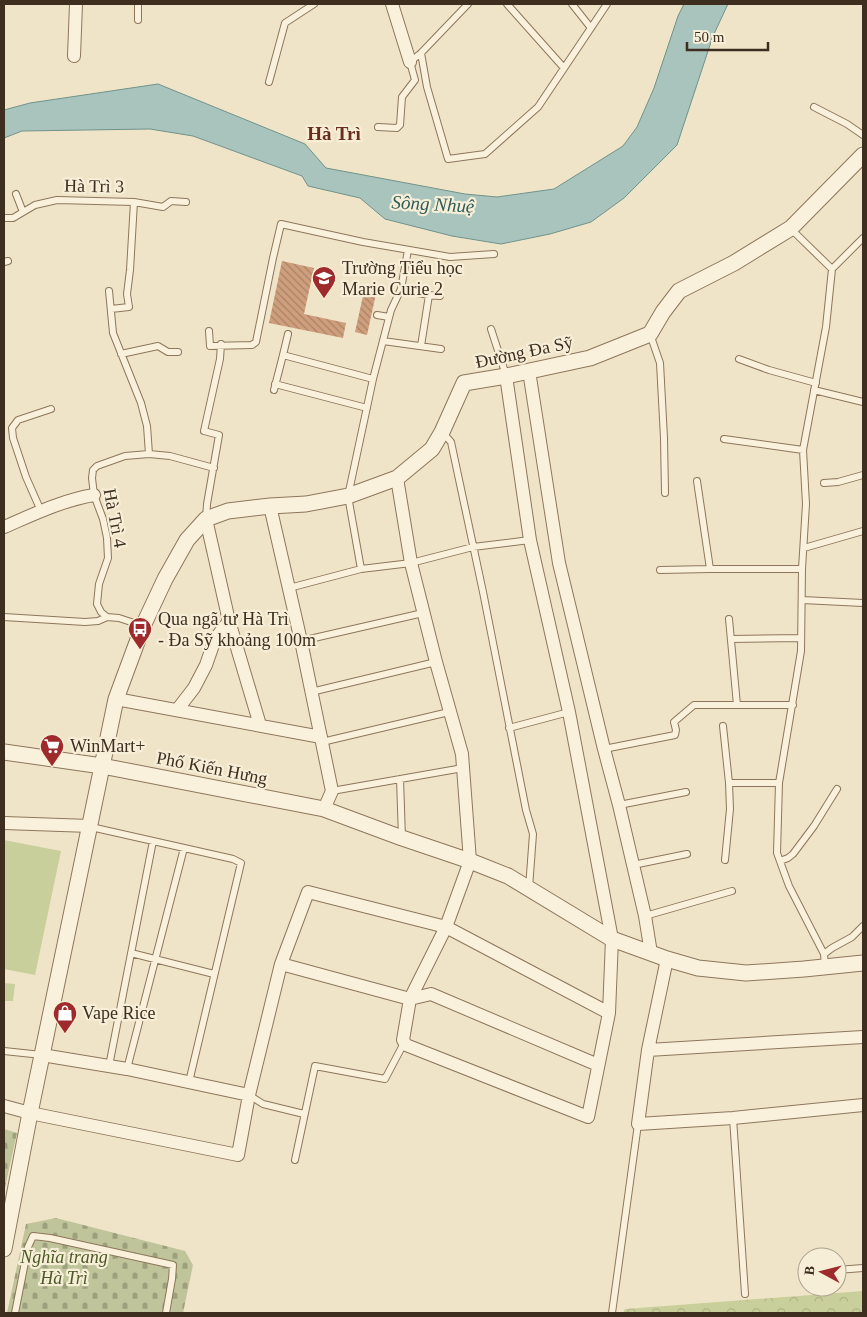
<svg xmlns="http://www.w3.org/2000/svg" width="867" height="1317" viewBox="0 0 867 1317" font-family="Georgia,serif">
	<defs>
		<pattern id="cemetery-stones" width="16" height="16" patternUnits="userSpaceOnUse" patternTransform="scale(1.25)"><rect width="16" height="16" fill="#bfc49a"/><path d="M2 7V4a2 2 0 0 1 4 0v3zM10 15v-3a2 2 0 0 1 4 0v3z" fill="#9ca07d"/></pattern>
		<pattern id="park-crowns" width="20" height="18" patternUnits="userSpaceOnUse" patternTransform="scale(1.25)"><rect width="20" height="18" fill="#c9cf9b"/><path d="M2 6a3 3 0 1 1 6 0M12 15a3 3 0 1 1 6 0" fill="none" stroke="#aeb285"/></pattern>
		<pattern id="building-back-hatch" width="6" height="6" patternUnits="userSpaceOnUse" patternTransform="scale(1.25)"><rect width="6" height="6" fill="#cf9f7d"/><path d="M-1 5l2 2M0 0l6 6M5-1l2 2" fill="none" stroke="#a98266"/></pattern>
	</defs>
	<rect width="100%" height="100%" fill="#f0e4c8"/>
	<!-- grass -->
	<path fill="#c9cf9b" d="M4,840L61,851L35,975L4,969Z
		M4,983L15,984L13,1001H4Z"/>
	<!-- cemetery -->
	<path fill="url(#cemetery-stones)" d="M4,1129L17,1133L4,1192Z
		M56,1218L185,1251L193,1265L183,1313H7L26,1224Z"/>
	<!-- park -->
	<path fill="url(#park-crowns)" d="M863,1291V1313H623L625,1309Z"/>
	<!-- water -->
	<path fill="#a9c4bc" stroke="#6f938a" d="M684,4H728L713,36L677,145L624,198L591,222L550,234L501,244L452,236L385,219L360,198L308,186L302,176L193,136L150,129L22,131L4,138V110L30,103L158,84L305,144L326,168L465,194L497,197L554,189L623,146L637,127L654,88L678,16Z"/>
	<!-- building -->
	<path fill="url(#building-back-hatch)" d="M282,261L314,268L304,314L346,323L343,338L269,323Z
		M365,287L377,289L367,335L355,332Z"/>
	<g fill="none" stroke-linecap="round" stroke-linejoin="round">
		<!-- service casing -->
		<g stroke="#8d765c" stroke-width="8">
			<path id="service" d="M507,4L564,68
				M572,4L591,28
				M138,20V4
				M421,53L427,87L448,159L485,154L538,107L607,4
				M269,82L285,23L314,4
				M814,107L847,124L863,135
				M378,127L397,128L400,125L402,97L415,80L410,62L421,53L468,4
				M16,194L23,212
				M4,218H13L35,205L57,200L134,202L163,207L171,201L186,202
				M791,229L832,269L826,327L803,450L806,504L802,569L801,651L779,783L777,853L789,886L824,954L825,967
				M4,262L8,261
				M832,269L863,238
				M109,291L113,333L141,403L147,426L149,454
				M411,292L429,295L440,296
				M111,309L129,307L127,294L130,270L134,202
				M377,315L389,317
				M491,329L506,375
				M209,331L210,346L252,345L256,342L273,258L281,224L363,242L450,257L494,254
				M288,334L283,355L373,379
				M650,334L660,363L664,438L665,493
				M383,341L441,349
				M421,346L429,295
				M121,354L158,346L168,352H178
				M739,359L769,370L816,383
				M275,384L367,408
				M274,390L283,355
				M814,390L863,402
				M443,433L451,442L483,592L526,810L533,834L529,888
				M724,439L803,450
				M697,481L710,569H802
				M824,483L838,482L863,475
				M41,511L26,477L13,438L12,428L18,420L51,409
				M206,518L207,504L219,435L204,431L220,359L221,344
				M804,548L863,531
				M361,569L348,496L373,379L391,310L401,289L408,250
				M660,570L710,569
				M289,588L361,569L411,563L473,547L530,540
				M802,600L863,603
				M4,617L85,622L98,621L107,617
				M729,619L737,705
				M143,626L119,618L107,617L101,612L97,604L99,584L108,558L107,538L103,519L94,495L92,478L93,470L97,466L125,456L149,454L170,456L214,468
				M731,639L801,638
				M301,641L423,613
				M311,692L436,662
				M723,726L729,783
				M509,728L569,712
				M322,742L449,712
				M604,749L675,735L676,730L674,722L694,705H793
				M400,779L402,838
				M332,791L463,768
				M619,805L686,792
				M91,827L233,859L241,863L189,1082
				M725,860L730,809L729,783H779
				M780,861L788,858L793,854L814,826L837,789
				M633,865L687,854
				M645,916L732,891
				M131,953L214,974
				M824,954L832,948L852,937L863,926
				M4,1051L42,1055
				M109,1066L153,841
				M127,1069L184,848
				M249,1095L263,1104L304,1114
				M733,1118L745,1294
				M295,1160L315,1066L385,1079L404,1043
				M837,1270L863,1268
				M15,1313L28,1247L33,1236L50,1238L173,1265L172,1279L166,1313
				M612,1313L638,1124"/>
		</g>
		<!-- minor casing -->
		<g stroke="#8d765c" stroke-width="14">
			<path id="minor" d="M392,4L410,62
				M74,56L76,4
				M529,371L559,563L604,749L619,805L645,916L651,953
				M397,478L411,563L436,662L462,754L470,861L446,927L410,999L403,1040L406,1045L588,1117L609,1013L612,939L569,712L530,540L506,376
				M270,506L301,641L332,791L324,809
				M206,519L229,621L260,725
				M4,527C32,515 63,500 94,495
				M116,699L321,737
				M177,710L194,688L206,665L215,639L229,621
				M4,823L90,826
				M667,959L648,1050L638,1124L733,1118L863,1105
				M281,964L410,999L431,994L598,1065
				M648,1050L863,1037
				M42,1055L127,1069L249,1095
				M4,1106L30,1113L238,1155L249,1095L281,964L308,892L446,927L609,1013"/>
		</g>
		<!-- tertiary casing -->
		<g stroke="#8d765c" stroke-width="17">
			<path id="tertiary" d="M4,752L102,766L324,809L402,838L470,861L508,876L612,939L667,959L698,968L746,973L804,969L863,963
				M4,1249L30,1113L116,699L143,626L165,579L187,540L206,519L228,511L270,506L306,504L348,496L397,478L432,449L442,432L464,383L506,376L590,358L650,334L663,312L679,291L734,263L791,228L863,155"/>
		</g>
		<!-- service -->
		<use href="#service" stroke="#faf1dc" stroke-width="6"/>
		<!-- minor -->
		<use href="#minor" stroke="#faf1dc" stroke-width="12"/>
		<!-- tertiary -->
		<use href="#tertiary" stroke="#faf1dc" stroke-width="15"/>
	</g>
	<!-- icons -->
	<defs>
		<g id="school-pin" transform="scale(1.25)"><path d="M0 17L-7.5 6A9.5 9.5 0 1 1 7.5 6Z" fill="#9e2a2b" stroke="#f7eed8"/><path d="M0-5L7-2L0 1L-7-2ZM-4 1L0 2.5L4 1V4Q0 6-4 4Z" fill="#fff"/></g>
		<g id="bus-pin" transform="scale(1.25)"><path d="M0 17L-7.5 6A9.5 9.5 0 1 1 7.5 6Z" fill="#9e2a2b" stroke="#f7eed8"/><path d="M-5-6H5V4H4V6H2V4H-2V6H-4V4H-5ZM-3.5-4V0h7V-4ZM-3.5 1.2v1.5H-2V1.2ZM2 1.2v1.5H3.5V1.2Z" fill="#fff"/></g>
		<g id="supermarket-pin" transform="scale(1.25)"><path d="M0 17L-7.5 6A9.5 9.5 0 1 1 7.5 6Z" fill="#9e2a2b" stroke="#f7eed8"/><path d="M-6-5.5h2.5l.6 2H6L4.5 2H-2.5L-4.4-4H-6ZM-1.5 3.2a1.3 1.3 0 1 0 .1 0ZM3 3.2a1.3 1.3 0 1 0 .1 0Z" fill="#fff"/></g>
		<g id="shop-pin" transform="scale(1.25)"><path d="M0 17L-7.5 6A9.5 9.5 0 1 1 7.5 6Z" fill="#9e2a2b" stroke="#f7eed8"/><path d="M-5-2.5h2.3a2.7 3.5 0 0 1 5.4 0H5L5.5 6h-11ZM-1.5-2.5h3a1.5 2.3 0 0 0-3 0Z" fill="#fff"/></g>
	</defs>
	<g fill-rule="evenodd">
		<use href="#school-pin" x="324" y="278"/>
		<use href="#bus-pin" x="140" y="629"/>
		<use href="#supermarket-pin" x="52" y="746"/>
		<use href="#shop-pin" x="65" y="1013"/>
	</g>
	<g text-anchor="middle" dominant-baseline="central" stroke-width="4.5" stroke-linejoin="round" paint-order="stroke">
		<!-- street labels -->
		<g font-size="18" fill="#3d2e20" stroke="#f7eed8">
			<text transform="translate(94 186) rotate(1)">Hà Trì 3</text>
			<text transform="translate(524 352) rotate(-12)">Đường Đa Sỹ</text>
			<text transform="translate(115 518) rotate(79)">Hà Trì 4</text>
			<text transform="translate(212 768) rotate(11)">Phố Kiến Hưng</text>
		</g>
		<!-- poi labels -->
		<g font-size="18" fill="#3d2e20" stroke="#f7eed8" text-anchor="start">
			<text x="342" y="268">Trường Tiểu học<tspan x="342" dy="21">Marie Curie 2</tspan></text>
			<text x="158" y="619">Qua ngã tư Hà Trì<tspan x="158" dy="21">- Đa Sỹ khoảng 100m</tspan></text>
			<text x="70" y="746">WinMart+</text>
			<text x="82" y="1013">Vape Rice</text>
		</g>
		<!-- park labels -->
		<g font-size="18" font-style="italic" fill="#4d5a26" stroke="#f7eed8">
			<text x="64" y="1257">Nghĩa trang<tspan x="64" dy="21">Hà Trì</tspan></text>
		</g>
		<!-- neighbourhood labels -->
		<g font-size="19" font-weight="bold" fill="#6b2e1e" stroke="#f7eed8">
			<text x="334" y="133">Hà Trì</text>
		</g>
		<!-- water labels -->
		<g font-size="19" font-style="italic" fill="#2f5d5a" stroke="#f7eed8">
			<text transform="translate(433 204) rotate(3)">Sông Nhuệ</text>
		</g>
	</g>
	<!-- border -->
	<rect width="867" height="1317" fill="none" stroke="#3d2e20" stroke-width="10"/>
	<!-- north arrow -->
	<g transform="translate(822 1272) rotate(277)"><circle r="24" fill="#f7eed8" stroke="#ada18e"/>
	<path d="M0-4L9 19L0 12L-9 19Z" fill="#9e2a2b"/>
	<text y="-8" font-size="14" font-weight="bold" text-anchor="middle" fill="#3d2e20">B</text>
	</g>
	<!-- scale -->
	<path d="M687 42v8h81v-8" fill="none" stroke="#3d2e20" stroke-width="2.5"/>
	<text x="694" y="42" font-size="15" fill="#3d2e20" stroke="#f7eed8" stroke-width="4" paint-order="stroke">50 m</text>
</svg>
